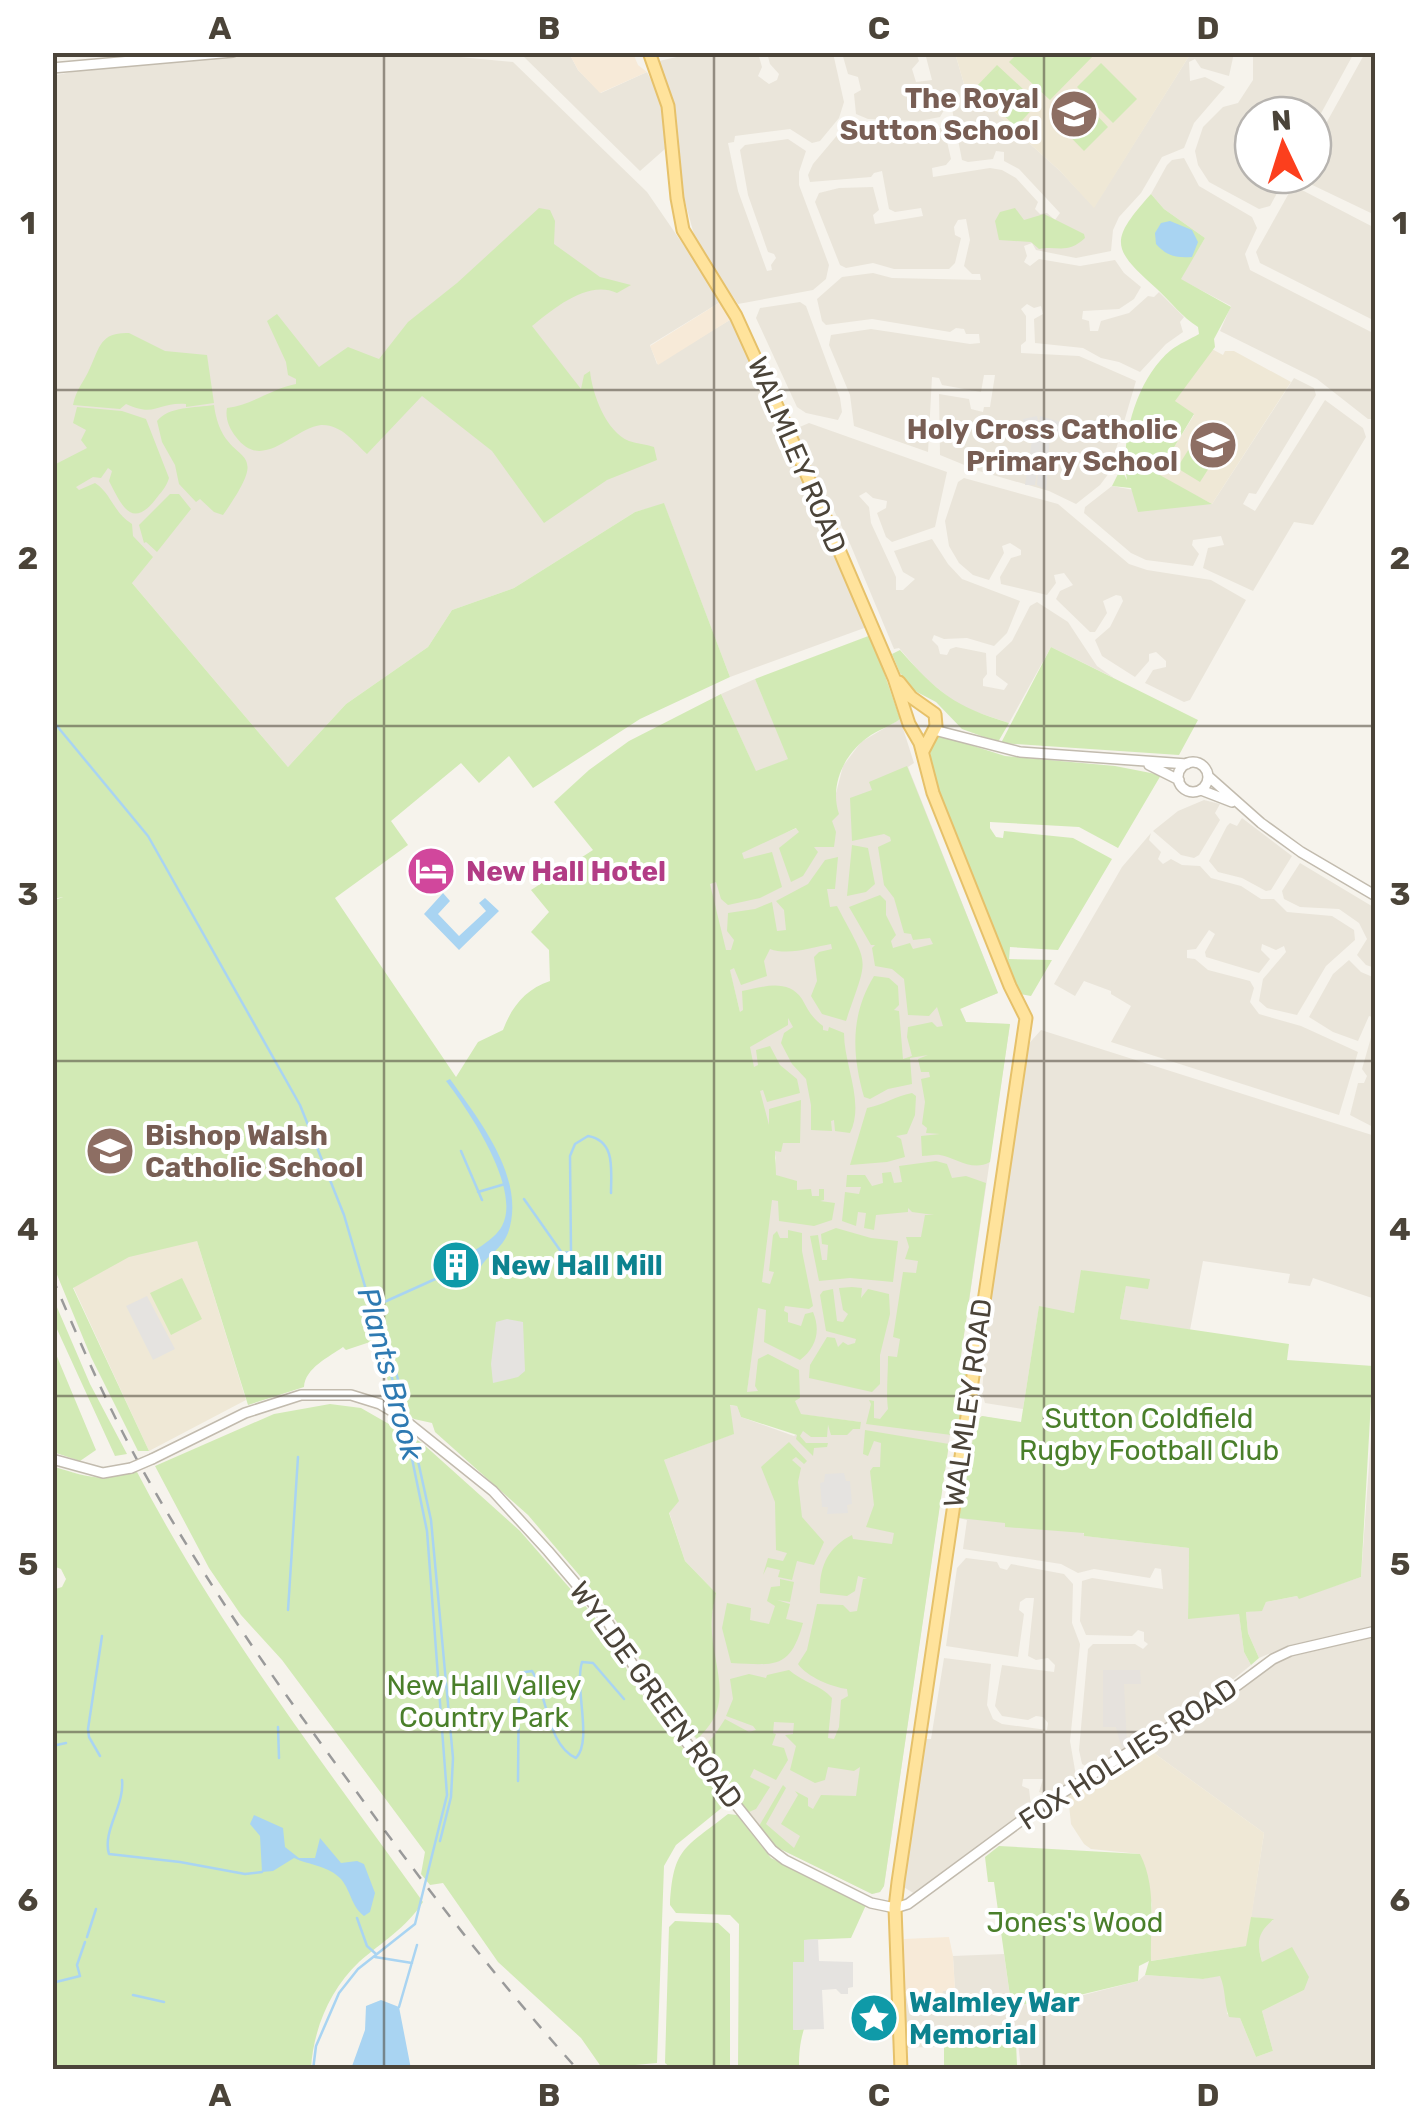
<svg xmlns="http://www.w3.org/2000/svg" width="1428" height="2122" viewBox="0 0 1428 2122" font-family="Rubik,sans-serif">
	<rect width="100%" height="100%" fill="#f6f3ec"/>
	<!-- residential -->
	<path fill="#eae5da" d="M275,52L417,53L513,62L647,192L722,301L650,345L657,364L733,318L867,627L730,677L664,504L635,512L514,588L452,610L428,647L346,704L288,767L132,583L53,466L52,76L91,68Z
		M520,53H569L578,70L601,93L647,72L662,102L668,138L664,141L665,149L640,171Z
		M694,53H758L762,67L758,76L769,84L777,80L779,74L770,64L767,53H833L844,102L839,118L820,141L812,143L790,129L735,136L734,142L728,143L738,191L767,271L772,270L771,265L776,258L774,254L768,252L748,195L740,150L745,145L788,139L806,151L799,172V185L829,265L826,279L813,290L738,304L696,242L680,183L673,106L659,61Z
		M842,53H916L919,61L912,69L916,82L932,80L925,53H955L964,84L1060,171L1094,207L1191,53H1234L1229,76L1201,68L1195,59L1189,62L1190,81L1205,77L1225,87L1194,123L1184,148L1162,157L1141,193L1119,217L1113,230L1111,251L1076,258L1036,250L1032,243L1024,246L1027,256L1024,262L1030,266L1039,259L1080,266L1115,260L1124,273L1141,287L1134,299L1119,309L1083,311L1082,319L1089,321L1090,331H1098L1101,321L1129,313L1148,296L1154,297L1159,292L1184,317L1180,322L1183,332L1166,344L1140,372L1119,362L1101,358L1083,348L1035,343L1034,319L1043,314L1041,306L1034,308L1027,304L1021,309L1026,316V341L1021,345V353L1079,356L1136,381L1109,473L1100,485L1076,504L1049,491L979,471L940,455L939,394L969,399L971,409L983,412L984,407H990L995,375H984L981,392L942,385L939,378L932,377L928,452L854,426L850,395L829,345L831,335L871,329L970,344L980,343L979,334H966L964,329L956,328L950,332L872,319L826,325L822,321L817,299L842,277L873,273L892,278L981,280L980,274H972L964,266L970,240L966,219L958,220L954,227L955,235L961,238L955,263L949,269H894L873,263L846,268L840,265L815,202L819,193L839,188L873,187L879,210L873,215L875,224L923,216L921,208L895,212L889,209L882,171L874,173L871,177L810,182L808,175L813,164L845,126L851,123L871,129L944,128L951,159L946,165L932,168L933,177L990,168L1002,170L1016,178L1038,202L1035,209L1040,214L1047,213L1055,220L1060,213L1019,169L1004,161V152L996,151L993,159L968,162L962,160L952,109L944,110L940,117L919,121L868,119L856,114L854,94L861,90L858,77L848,74Z
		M1253,53H1354L1313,128V115H1253V175H1287L1270,206L1259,209L1209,182L1198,165L1195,151L1203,127L1223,107L1238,103L1253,80Z
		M1365,53H1375V215L1304,181L1301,175H1313V147Z
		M1184,158L1199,186L1252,217L1257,228L1245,254L1250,270L1375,334V419H1368L1317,379L1220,331L1231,306L1180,279L1205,238L1164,209L1151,194L1167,165L1172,160Z
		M1300,189L1375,228V321L1260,263L1256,252L1289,193Z
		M800,302L806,306L840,398L842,412L838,420L806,413L797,407L756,318L760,308Z
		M1294,378L1314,388L1316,395L1256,494L1249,493L1243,504L1255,511L1325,400L1363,428L1366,437L1313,525L1294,522L1253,591L1203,568L1208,548L1224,545L1221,536L1193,540L1192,545L1199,554L1193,566L1146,560L1131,553L1084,513L1085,507L1112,486L1212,504Z
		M809,423L947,472L935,527L892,542L886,537L877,513L886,508L887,501L873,498L866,492L859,496L869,507L871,523L896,577V590H903L915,579L903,572L894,551L932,539L948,564L962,579L1020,601L1007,633L994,646L967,638L944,639L934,635L932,640L938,646L940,654L947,655L950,649L956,647L986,653L987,674L983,679V686L1004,690L1008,684L996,675V656L1012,641L1030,606L1037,602L1068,622L1097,666L1114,678L1051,647L1009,723L961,707L925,678L899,648L894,649L851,546L829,500L824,501L795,429Z
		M964,478L1058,504L1129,564L1147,570L1211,580L1246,600L1190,700L1184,702L1145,683L1153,670L1166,667V661L1156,652L1149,654V661L1135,677L1102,656L1095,640L1110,627L1123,601L1121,596L1116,595L1103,601L1107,613L1095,632H1090L1056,599L1060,591L1073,585L1064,573L1054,575L1056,583L1047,595L1001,584L1000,577L1011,558L1021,555V550L1010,543L1002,546L1004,553L989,580L973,575L959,563L949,546L945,521L958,482Z
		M755,679L789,759L756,772L721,694Z
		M900,719L914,763L908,767L998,993L960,1008L966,1022L1010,1024L959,1369L967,1371L959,1436L950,1435L884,1886L880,1892L872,1894L773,1845L722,1781V1773L688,1729L716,1593L685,1561L669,1512L664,1460L733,1434L729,1405L737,1406L741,1417L794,1436L808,1428L860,1422L745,1407L776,1158L704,866L797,828L835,797L843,766L861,742Z
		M1204,800L1220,804L1215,813L1220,820L1199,855L1194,858L1181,855L1153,831L1178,811Z
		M1242,818L1292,856L1271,890L1266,891L1242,878L1218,872L1209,861L1227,826L1230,823L1237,826Z
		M1151,833L1149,840L1161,852L1158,859L1163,864L1171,859L1182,865L1200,866L1211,878L1241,886L1261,899H1274L1287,912L1332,916L1354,930L1355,940L1326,966L1297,1015L1267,1008L1259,1001L1263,979L1286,952L1284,946L1276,950L1262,944L1261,950L1270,959L1259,973L1206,957L1205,952L1215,934L1209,930L1196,949L1187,950V958L1195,959L1208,970L1250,981L1254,988L1250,1002L1259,1014L1301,1026L1358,1052L1339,1115L1111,1042L1131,1006L1111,994V991L1084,981L1075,996L1054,984L1122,867Z
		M1300,863L1375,908V968L1366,965L1357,955L1367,939L1359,923L1339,909L1300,907L1284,899L1282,891Z
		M1349,960L1361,972L1375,978V1018L1369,1016L1358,1041L1333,1032L1309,1017L1333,974Z
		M1041,1030L1375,1136V1299L1313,1278L1310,1286L1288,1283L1290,1274L1203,1261L1190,1330L1120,1319L1126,1286L1082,1270L1074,1313L1039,1307L1023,1409L985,1403L982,1393L989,1299L1024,1049Z
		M1372,1034H1375V1128L1350,1115L1358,1083H1364L1367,1076L1362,1069Z
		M982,1416L1021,1423L1085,1536L1189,1548L1188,1618L1239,1613L1244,1652L1251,1665L1219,1691L1092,1769L1082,1764L1079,1750L1088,1649L1093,1644H1135L1143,1649L1148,1644L1144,1641V1632L1138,1630L1132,1636L1086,1635L1080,1621L1082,1581L1092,1578L1163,1589L1161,1569L1155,1568L1150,1578L1094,1569L1078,1573L1061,1564L963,1549L967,1520L959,1518L976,1421Z
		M1372,1423H1375V1625L1290,1645L1259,1658L1248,1633L1246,1612L1262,1610L1266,1602L1297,1596L1299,1598L1361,1577Z
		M966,1558L997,1562L1000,1568L1007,1570L1011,1564L1064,1574L1073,1584L1072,1623L1080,1644L1070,1741L1076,1776L1072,1783L1050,1796L1039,1792L1043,1779H1023L1022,1786L1029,1789L1031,1806L915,1894L902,1886L924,1739H931L944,1658L991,1664L987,1705L993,1719L1002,1724L1047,1730L1048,1723L1043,1717L1036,1716L1028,1720L1002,1716L995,1706L1002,1665L1054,1672L1055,1665L1048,1658L1036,1660L1028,1656L1034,1598H1026L1020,1602L1019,1610L1024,1614L1018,1657L946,1646L957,1568Z
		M1375,1636V2069H1021L1018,2043L905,2048L903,1996L942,1995V1991H955L953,1956L1004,1954L1011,2003L1038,2005L1072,1998L1138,1981L1145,1975L1203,1979L1220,1975L1226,1989L1227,2014L1240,2018L1256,2057L1273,2051L1262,2011L1304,1990L1262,1962L1257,1942L1262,1928L1273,1920L1251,1917L1264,1833L1147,1748L1282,1659Z"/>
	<!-- commercial -->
	<path fill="#f7ead8" d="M569,53H633L638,65L647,72L600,93L578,70Z
		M722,301L733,318L658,365L650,346Z
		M949,1937L953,1956L955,1991H943L942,1995L903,1996L904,1939Z"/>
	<!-- industrial -->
	<path fill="#e6e2dd" d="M1103,1670H1140L1141,1684H1124L1127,1746L1122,1749L1116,1727H1103Z"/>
	<!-- education -->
	<path fill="#efe8d6" d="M955,53H1191L1094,208L1060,171L964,84Z
		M1212,349L1223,355L1225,351H1234L1291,382L1212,504L1157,475L1194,415L1174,402Z
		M52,901L197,1241L246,1400L149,1451L53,1243Z
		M1147,1748L1264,1833L1247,1946L1150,1961L1152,1905L1140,1854L1091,1849L1084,1844L1071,1824L1068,1795Z"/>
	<!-- green -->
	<path fill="#d2eab5" d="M1018,53V52L1096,53L1050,100L1009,62Z
		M1101,63L1137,99L1113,123L1077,87Z
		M997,65L1038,103L1016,127L975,88Z
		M1074,91L1108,127L1084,151L1049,115Z
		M1151,194L1164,209L1205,238L1181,279L1231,307L1214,339L1215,347L1175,401L1194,414L1158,474L1212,504L1138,512L1131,488L1112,486L1121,468L1127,480C1120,440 1136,379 1171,350C1179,344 1190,339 1199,334L1198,327C1182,317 1171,302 1157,289C1111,248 1109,241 1151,194Z
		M539,208L550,210L555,221L554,244L600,277L631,285L617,293C588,279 553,309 532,326L581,389L584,375L590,371C592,393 606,432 629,441C637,444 646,444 654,447L657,460L607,480L544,523L492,451L422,396L367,454C354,442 341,424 321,425C293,428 263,473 236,437C229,428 225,418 227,408C252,405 273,388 296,384V379L288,375L286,362L267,321L277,314L319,367L348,347L379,359L408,322L457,283Z
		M1015,208L1024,220L1044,214L1084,234L1085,238C1067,255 1057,245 1039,249L1031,242L999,240L995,221L1000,212Z
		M129,333L165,351L207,355L214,403L186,407V404C156,402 157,418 126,404L120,409L73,405C76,389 84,382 90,368C100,346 101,332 129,333Z
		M214,405C223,474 279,435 223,515L214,512L200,499L196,502L179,484L175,465L162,442L157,421C169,406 195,408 214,405Z
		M77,407L122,411L146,419L169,478C166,488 161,492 155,500C131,530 121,504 109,481L112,471L108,468L101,478L93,477L76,487L79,490L95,483C112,494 112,511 132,524L133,536L153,557L132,583L288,767L346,704L428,647L452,610L514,588L635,512L664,503L730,677L640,719L533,788L509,756L479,783L461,763L391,821L408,845L335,898L456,1077L478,1042L503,1030C512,1006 526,989 550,981L549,950L531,932L549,912L531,890L593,850L554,802L589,770L629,741L721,694L756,771L788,759L755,679L871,635L900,719C891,726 880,729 871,735C845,752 829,784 839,814L832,821L836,832L834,847H814L818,852L803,876L791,882L779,848L799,832L796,828L742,853L744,859L772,852L782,887L760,898L728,905L721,899L716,882L710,884L726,950H731L734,940L727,931L728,913L755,909L772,902L777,931L786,930L784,910L776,901L808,884L825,860L838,857L835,889H827L830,907L837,906C870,969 869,953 846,1021L822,1014L811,996L817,981L814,957L819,952L832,949L831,944C814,947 788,956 770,949L764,961L767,976L741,985L734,968L730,970L740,1012L743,1010L742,991C760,988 787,977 802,999C808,1010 812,1018 823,1026V1030L828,1031L829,1027L844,1033C844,1066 865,1102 850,1133L835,1131L834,1120L831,1121L832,1131L811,1130V1105L806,1079L792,1064L781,1043L784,1033L793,1027L788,1018V1025L750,1047L754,1067L758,1065L756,1050L770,1046L780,1065L797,1079L800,1093L767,1102L763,1090L760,1091L769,1125V1109L801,1100L800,1143H783L781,1152L775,1151L776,1175L797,1181V1190L811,1189L812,1196H819V1189H824V1200L820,1201L835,1203L832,1220L814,1226L779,1221L778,1201L772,1200L762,1282L770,1284L774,1272L769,1271L773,1235L777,1231L780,1238H788V1230L802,1233V1251L813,1306L809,1309L785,1306L784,1311L788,1313V1322L801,1326L805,1314L813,1312C821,1331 816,1348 800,1360L764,1342L766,1310L758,1308L747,1392L758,1391L755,1386L758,1359L768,1354L799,1370L800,1398L795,1401L801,1414L861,1422L860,1429H853L847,1435H831L828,1425L827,1437H811L803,1431L800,1436L806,1443H828L827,1447L814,1448L813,1456L796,1439L797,1435L741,1417L737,1406L730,1405L734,1434L664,1460L679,1501L669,1513L685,1561L716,1593C715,1601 712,1609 712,1617C708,1662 740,1701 697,1739L652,1688L633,1644L603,1603L528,1515L435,1432L432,1423L414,1419L395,1405L376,1340L346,1350L343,1347C329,1357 305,1368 304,1387L248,1405L197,1241L129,1257L73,1288L149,1451H138L91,1357L53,1265L52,901L63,897L53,899L52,466L87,448L81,440L86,430L73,423Z
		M1202,428L1225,443L1200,482L1177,468Z
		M170,494H179L191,509L157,552L146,542L144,543L139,525Z
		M1051,647L1198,720L1179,755L1001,743Z
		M900,650C938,693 954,706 1009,723L998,742L962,729L936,702L915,691L900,673L892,654Z
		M942,736L1005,756L1115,766L1161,775L1118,848L1079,827L990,822V828L996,837L1003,838L1004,831L1073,838L1112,859L1058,950L1010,947L1009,959L1052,960L1031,996L1020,994L932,775L930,751L935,738Z
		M907,766L998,993L960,1009L966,1022L1010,1024L990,1162C972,1172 956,1158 940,1155C938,1154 924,1156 922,1156L921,1136L940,1134L926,1133L927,1128L922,1124L925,1102L921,1079L930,1077L929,1072H921L918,1059L928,1055L910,1058L912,1084L888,1089L870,1099L864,1097C852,1055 850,1015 874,976L889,978L898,986L899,1005L894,1010L899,1011L903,1059L912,1056L907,1037L908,1027L932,1022L937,1027L943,1026L937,1007L929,1016L908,1015L904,979L892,969L875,966L872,948L875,945H871L849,907L880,895L886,901V915L896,935L891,941L893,948L910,943L913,949L933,944L930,938L913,940L911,934L904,933L894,898L884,885L878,847L891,841L890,837L884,834L852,841L850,798L872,790L869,782Z
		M852,845L868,848L875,884L866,892L847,896Z
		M912,1093L916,1096L915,1115L907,1134L896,1136L901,1139L905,1157L887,1162L850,1165L867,1108C884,1105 895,1096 912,1093Z
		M936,1161L947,1164L952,1178L966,1176L986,1183L959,1369L967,1371L959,1436L866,1424L871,1404L869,1400L874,1401V1418L880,1419L888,1409C886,1394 888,1375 888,1356L897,1357L900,1339L893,1337L903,1272L916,1273L918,1261L905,1259L909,1247L906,1237H921L925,1215H934L912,1212L908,1208V1212L876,1215L874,1230L864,1228L866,1213L858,1212L856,1226L842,1221L845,1192L859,1194L861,1187H846L847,1175H865L872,1186L883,1183L882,1173L891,1172L894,1183L902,1182L899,1166Z
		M836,1228L871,1238L898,1241L893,1282L850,1278L819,1281L810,1236L818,1235L822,1260H827L828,1245L822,1244L821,1234Z
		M1081,1270L1150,1279L1148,1289L1126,1286L1120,1319L1289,1344L1287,1360L1373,1366L1361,1577L1299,1599L1297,1596L1266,1602L1262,1611L1246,1612L1248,1633L1259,1658L1251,1665L1244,1652L1239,1614L1188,1619L1189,1548L1084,1536V1533L1005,1527V1523L959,1518L976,1421L982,1416L1021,1422L1039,1306L1074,1313Z
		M182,1278L202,1319L171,1335L150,1293Z
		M852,1287L862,1288L861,1298L868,1289L889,1294L890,1314L880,1355V1384L872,1392L809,1378L810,1365L827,1337L835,1338L838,1347L843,1342L848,1345L855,1343L856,1339L826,1331L820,1295L823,1291L833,1289L837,1321L843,1322L848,1314L843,1310L839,1288Z
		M53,1298L90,1384L127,1454L115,1456L56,1327Z
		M53,1347L96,1450L80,1461L53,1452Z
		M330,1404L361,1408L422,1443L520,1531L594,1616L648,1704L724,1800V1806L676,1845L664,1866L657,2063L602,2068L581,2038L498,1962L443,1883L430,1885L421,1874L425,1852L282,1660L241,1615L209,1568L155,1466L274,1414Z
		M865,1430L949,1444L884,1886L880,1892L872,1894L776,1847L759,1826L783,1785L786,1788L766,1824L794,1848L800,1836L781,1824L798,1795L795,1791L808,1798V1806L813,1809L821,1795L856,1796L860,1767L854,1771L828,1767L825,1780L815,1783L790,1770L796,1746L785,1735L793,1734L794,1723L774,1722L773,1733L776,1734L772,1745L784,1748L788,1760L776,1780L754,1769L750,1777L770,1787L756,1809L749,1812C728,1795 719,1770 702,1748L714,1736L725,1719L749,1732L756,1730L753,1726L726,1716L733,1699L730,1679L749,1674L766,1678L767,1675L789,1670C802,1682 821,1685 832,1698L828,1738L834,1739L839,1727L841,1700L848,1696L847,1689C832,1687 807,1677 798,1664L807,1650L817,1604L843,1605L850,1612L857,1611L863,1579H867L858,1576L855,1591L847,1596L820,1593C819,1567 828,1547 852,1535L853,1539L892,1544L894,1533L866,1527L874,1505L870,1471L873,1467H880L881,1443L874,1441L868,1456L863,1454Z
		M789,1442L807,1461L804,1464L796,1457L792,1460L801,1468L798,1482L802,1517L824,1542L814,1565L797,1561L792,1580L778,1577L780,1570L767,1567L763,1575L768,1558L783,1561L787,1553L776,1550L775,1502L761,1467Z
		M52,1466C87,1477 102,1483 136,1470C217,1626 321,1760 423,1902C406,1928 382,1942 359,1962C330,1989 313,2030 311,2069H53L52,1590L62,1587L66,1579L61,1569L53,1566Z
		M780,1579L794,1582L790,1602L777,1600L790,1604L786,1619L803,1623C790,1670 775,1665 731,1663L722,1628L727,1603L751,1608L750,1620L769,1624L775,1606L767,1601L771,1587L780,1586Z
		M728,1814L737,1815L771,1858L866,1905L851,1938L804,1940V1962L794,2030L804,2029C800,2042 799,2052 799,2066L796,2069H738L739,1924L730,1915L676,1913L670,1905C673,1847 685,1848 728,1814Z
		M999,1846L1140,1854C1157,1887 1150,1925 1151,1961L1246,1946L1251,1917L1274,1919C1258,1932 1256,1941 1262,1962L1292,1947L1309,1977L1304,1990L1262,2011L1273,2051L1256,2057L1240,2018L1229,2017C1224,2004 1226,1990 1220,1976L1203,1979L1145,1975L1149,1961L1139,1966L1138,1981L1038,2005L1011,2003L994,1882H988L985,1857Z
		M675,1921L718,1923L730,1934V2069H672L665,2063L669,1927Z
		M1016,2043L1017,2065L944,2068V2046Z"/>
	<!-- parking -->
	<path fill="#e5e3e0" d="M1037,416L1039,424L1040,416L1064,423L1058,436L1046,430V426L1037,432L1039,435L1050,436L1046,490L1037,485L1040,445L1035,485H1025L1033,434L1025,432L1023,419Z
		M147,1296L175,1349L153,1360L126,1306Z
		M507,1319L523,1322L525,1371L518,1377L493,1383L491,1364L496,1322Z
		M844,1473L846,1481H850L852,1504L847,1505L848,1513L827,1514L828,1507H822L820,1483L824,1482L825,1474Z
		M818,1939L819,1961L853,1962V1987L848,1988V1994H841L836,1989L822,1990L824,2029L793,2030V1962H804V1940Z"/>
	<!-- water -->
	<path fill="#a9d4f2" d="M1170,221L1192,230L1198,242L1192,257C1175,258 1167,256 1156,244L1155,233L1161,223Z
		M443,893L450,901L438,914L459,936L486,911L479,903L485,898L499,911L459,950L424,914Z
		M450,1079C479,1120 527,1179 508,1233C502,1249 487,1255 480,1268L466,1270L460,1262C473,1249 493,1242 502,1226C522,1189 469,1111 446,1081Z
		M254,1815L283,1828L285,1847L299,1858H315L320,1838L341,1863L357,1861L364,1864L375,1893L370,1912L364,1916C351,1906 351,1891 341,1879C329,1866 309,1865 294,1858L273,1871L262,1872L260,1836L250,1824Z
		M381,2000L399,2007L411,2069H351L365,2030L366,2006Z"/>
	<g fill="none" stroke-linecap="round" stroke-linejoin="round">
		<!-- stream -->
		<path stroke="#a9d4f2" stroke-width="2.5" d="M52,720L148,836L300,1105L344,1215L402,1412
			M461,1151L482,1200
			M478,1192L505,1184
			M524,1199L562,1253L571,1252L570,1156L575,1144L588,1136C616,1141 611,1170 611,1193
			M382,1303L442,1276
			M375,1307L379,1309L408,1417
			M411,1429L431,1520L453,1758L451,1797L440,1841
			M288,1610L298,1457
			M278,1727L279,1758
			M52,1746L66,1743
			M100,1756L89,1737L88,1729L102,1636
			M122,1780C125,1805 102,1831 109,1854L180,1862L245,1874L262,1872
			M518,1781L519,1673L532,1671C548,1696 547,1745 576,1758C593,1740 574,1689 582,1662L593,1663L624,1699
			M357,1918L367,1946L376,1954
			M87,1937L96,1909
			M375,1957L412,1963
			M52,1983L80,1976L77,1965L85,1942
			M133,1995L164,2002
			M399,2007L417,1945
			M313,2070L316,2046L339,1993L358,1969L415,1924L447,1795L427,1531L405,1425"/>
		<!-- minor casing -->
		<g stroke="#c2bbae" stroke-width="12">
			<path id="minor" d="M52,68L233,52
				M934,730L1020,752L1187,764
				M1178 777a15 15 0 1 1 30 0a15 15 0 1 1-30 0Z
				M1149,765L1179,780
				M1208,776L1261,823L1301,852L1376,896
				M1201,790L1232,802
				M52,1459L103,1473L131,1468
				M152,1459L245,1413L301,1395H351L380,1404L397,1414L493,1491L548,1551L606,1619L656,1704L772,1850L785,1860L871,1903L895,1908L908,1904L1041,1806L1238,1685L1273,1659L1290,1651L1376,1631"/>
		</g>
		<!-- major casing -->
		<g stroke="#e6c16a" stroke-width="15">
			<path id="major" d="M649,52L668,106L677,198L683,230L736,316L786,426L894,678L909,724L920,743L933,793L1010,986L1026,1018L898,1882L895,1908L901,2070
				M899,682L911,697L935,714L936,726L923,751"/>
		</g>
		<!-- minor -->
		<use href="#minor" stroke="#fff" stroke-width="9"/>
		<!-- major -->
		<use href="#major" stroke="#ffe39c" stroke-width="11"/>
		<!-- rail -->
		<path stroke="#9a9a9a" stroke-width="2.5" stroke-dasharray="12 12" stroke-linecap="butt" d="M52,1277C82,1347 112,1417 150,1483C211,1590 282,1692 356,1791C426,1888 498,1981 578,2070"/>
		<!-- minor-bridge casing -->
		<g stroke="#c2bbae" stroke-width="12" stroke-linecap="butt">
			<path id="minor-bridge" d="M131,1468L152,1459"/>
		</g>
		<!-- minor-bridge -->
		<use href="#minor-bridge" stroke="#fff" stroke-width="9"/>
	</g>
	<!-- grid -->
	<path fill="none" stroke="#4b4439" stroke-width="2.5" stroke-opacity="0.55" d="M384,52V2070M714,52V2070M1044,52V2070M52,390H1376M52,726H1376M52,1061H1376M52,1396H1376M52,1732H1376"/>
	<!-- icons -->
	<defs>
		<g id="school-disc" transform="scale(2.5)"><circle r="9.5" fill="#8d6e63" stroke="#fff"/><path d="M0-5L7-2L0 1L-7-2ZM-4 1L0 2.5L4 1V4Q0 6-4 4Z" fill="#fff"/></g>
		<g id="hotel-disc" transform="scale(2.5)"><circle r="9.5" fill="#d1479c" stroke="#fff"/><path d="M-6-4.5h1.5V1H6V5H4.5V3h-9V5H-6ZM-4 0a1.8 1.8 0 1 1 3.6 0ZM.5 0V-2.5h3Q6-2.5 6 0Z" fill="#fff"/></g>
		<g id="building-disc" transform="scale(2.5)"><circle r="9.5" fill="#0f9aa8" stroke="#fff"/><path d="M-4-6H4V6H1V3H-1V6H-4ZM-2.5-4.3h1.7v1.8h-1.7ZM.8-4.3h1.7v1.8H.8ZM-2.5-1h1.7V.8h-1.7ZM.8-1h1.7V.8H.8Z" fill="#fff"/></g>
		<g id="sight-disc" transform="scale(2.5)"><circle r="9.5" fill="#0f9aa8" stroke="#fff"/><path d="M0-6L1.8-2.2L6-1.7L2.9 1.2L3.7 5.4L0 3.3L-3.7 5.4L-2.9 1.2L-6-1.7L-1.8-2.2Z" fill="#fff"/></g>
	</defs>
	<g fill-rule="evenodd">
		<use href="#school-disc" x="1074" y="114"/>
		<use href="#school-disc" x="1213" y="445"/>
		<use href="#hotel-disc" x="431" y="871"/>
		<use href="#school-disc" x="110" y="1151"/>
		<use href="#building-disc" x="456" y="1265"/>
		<use href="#sight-disc" x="874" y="2018"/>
	</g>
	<g text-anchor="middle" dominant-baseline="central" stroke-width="8" stroke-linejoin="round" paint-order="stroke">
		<!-- education labels -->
		<g font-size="28" font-weight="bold" fill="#785e54" stroke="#fff" text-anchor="end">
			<text x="1039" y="98">The Royal<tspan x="1039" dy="32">Sutton School</tspan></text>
			<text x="1178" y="429">Holy Cross Catholic<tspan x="1178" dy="32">Primary School</tspan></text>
			<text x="145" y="1135" text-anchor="start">Bishop Walsh<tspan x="145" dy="32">Catholic School</tspan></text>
		</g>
		<!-- street labels -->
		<g font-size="28" fill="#4b4439" stroke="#fff">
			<text transform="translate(797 455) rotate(67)">WALMLEY ROAD</text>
			<text transform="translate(968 1403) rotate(-82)">WALMLEY ROAD</text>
			<text transform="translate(656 1695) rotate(54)">WYLDE GREEN ROAD</text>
			<text transform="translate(1128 1754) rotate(-33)">FOX HOLLIES ROAD</text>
		</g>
		<!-- hotel labels -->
		<g font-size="28" font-weight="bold" fill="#b23c85" stroke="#fff" text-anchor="start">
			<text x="466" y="871">New Hall Hotel</text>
		</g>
		<!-- culture labels -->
		<g font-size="28" font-weight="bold" fill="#0d838f" stroke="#fff" text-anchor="start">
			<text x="491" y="1265">New Hall Mill</text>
			<text x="909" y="2002">Walmley War<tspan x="909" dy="32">Memorial</tspan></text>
		</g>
		<!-- park labels -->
		<g font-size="28" fill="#4a7f2a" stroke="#fff">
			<text x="1149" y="1418">Sutton Coldfield<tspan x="1149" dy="32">Rugby Football Club</tspan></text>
			<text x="484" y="1685">New Hall Valley<tspan x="484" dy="32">Country Park</tspan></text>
			<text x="1075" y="1922">Jones's Wood</text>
		</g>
		<!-- water labels -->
		<g font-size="30" font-style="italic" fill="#2e7ab2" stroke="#fff">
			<text transform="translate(390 1374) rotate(75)">Plants Brook</text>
		</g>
	</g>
	<!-- border -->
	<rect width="1428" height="2122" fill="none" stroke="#ffffff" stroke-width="110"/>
	<!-- north arrow -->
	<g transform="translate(1283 145) rotate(356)"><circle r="48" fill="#ffffff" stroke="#b7b4b0" stroke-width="2.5"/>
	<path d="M0-8L18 38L0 25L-18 38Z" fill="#fc3f1d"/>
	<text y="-15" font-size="28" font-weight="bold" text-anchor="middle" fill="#4b4439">N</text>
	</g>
	<rect x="55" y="55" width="1318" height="2012" fill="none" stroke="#4b4439" stroke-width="4"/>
	<g font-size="32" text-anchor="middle" font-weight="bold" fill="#4b4439">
		<text x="220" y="39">A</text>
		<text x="549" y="39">B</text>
		<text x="879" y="39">C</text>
		<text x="1208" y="39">D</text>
		<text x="28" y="234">1</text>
		<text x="1400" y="234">1</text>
		<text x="28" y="569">2</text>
		<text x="1400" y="569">2</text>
		<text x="28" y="905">3</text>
		<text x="1400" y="905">3</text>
		<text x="28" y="1240">4</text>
		<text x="1400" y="1240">4</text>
		<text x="28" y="1575">5</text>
		<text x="1400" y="1575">5</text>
		<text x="28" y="1911">6</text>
		<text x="1400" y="1911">6</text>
		<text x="220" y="2106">A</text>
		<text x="549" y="2106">B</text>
		<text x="879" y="2106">C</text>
		<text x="1208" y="2106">D</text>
	</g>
</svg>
